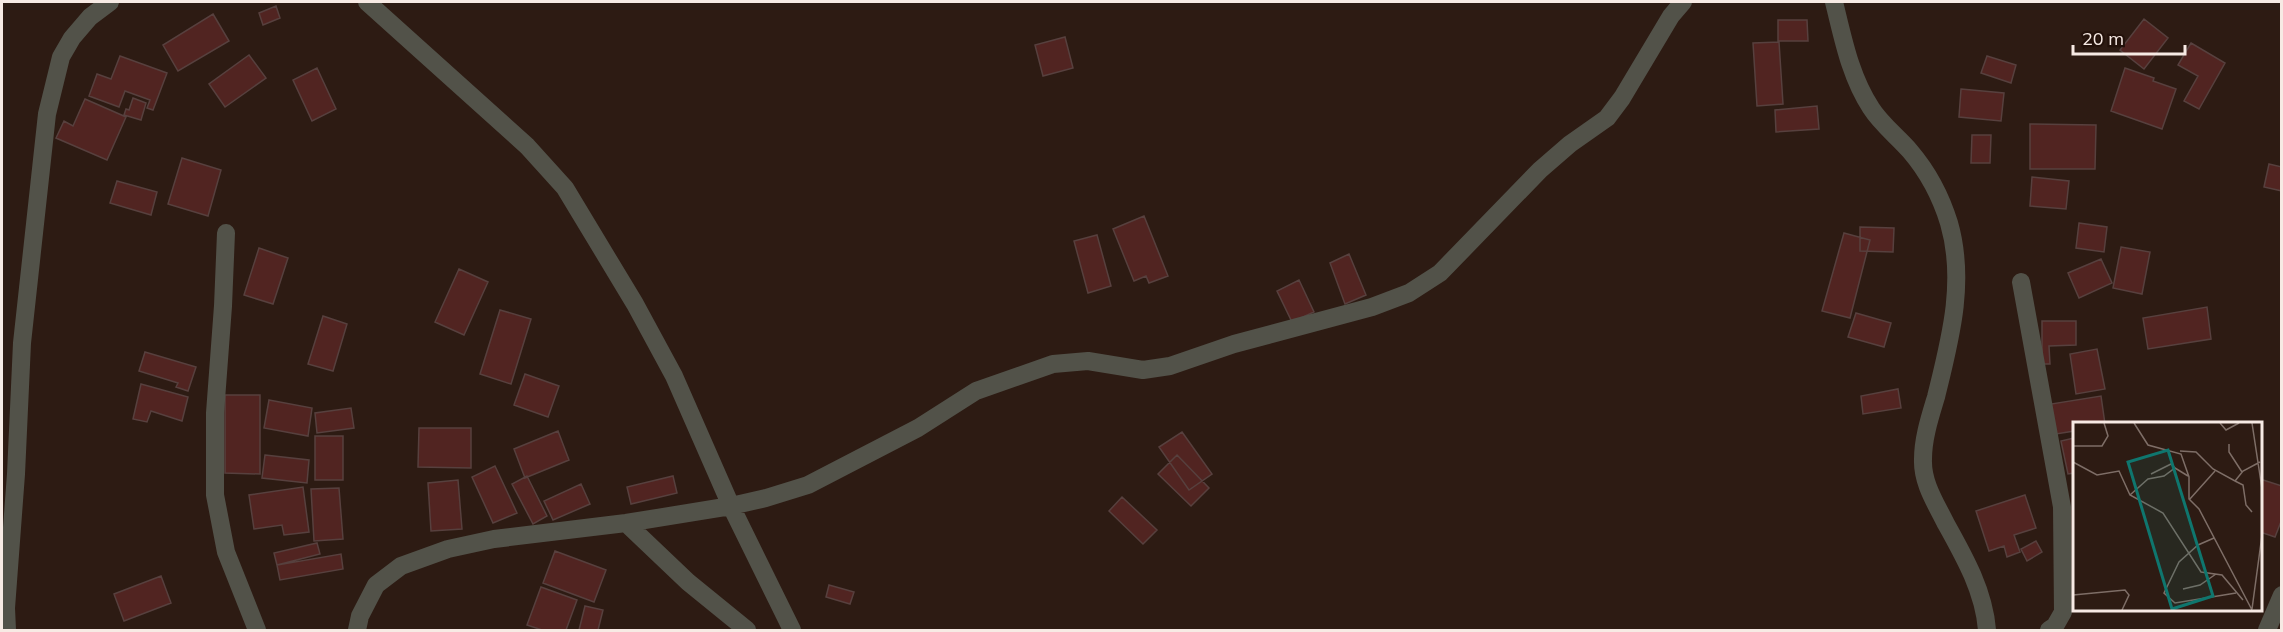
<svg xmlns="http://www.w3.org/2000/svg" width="2283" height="632" viewBox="0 0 2283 632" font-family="Mulish,sans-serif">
	<rect width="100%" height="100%" fill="#2d1b13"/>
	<!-- building -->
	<path fill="#512421" stroke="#57403e" stroke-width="1.5" d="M276,6L280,18L263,25L259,13Z
		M213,14L229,41L178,71L163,45Z
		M2144,19L2168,38L2144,69L2120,50Z
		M1778,20H1807L1808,41H1778Z
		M1065,37L1073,68L1043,76L1035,45Z
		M1779,42L1783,104L1757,106L1753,43Z
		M2191,43L2225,63L2199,109L2184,101L2198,76L2178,65Z
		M249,55L266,78L225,107L209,84Z
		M120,56L167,73L153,110L147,108L150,100L125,91L119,107L89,96L97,74L111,79Z
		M1987,56L2016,65L2011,83L1981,73Z
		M317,68L336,109L312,121L293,80Z
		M2125,68L2154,78L2153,81L2176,89L2162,129L2111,111Z
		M1961,89L2004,93L2001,121L1959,117Z
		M133,98L146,103L141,120L124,115L126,109L129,110Z
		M85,99L126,117L107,160L56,138L64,121L73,126Z
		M1817,106L1819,129L1776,132L1775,110Z
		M2030,124L2096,125L2095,169H2030Z
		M1972,135H1991L1990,163H1971Z
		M182,158L221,170L208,216L168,204Z
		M2269,164L2282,167V191L2264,187Z
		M2032,177L2069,181L2066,209L2030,206Z
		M117,181L157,192L151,215L110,203Z
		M1144,216L1168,276L1149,283L1146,276L1134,281L1113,229Z
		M2079,223L2107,227L2104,252L2076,248Z
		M1860,227L1894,228L1893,252L1860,251Z
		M1844,233L1870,240L1850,318L1822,311Z
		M1097,235L1111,286L1088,293L1074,241Z
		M2121,247L2150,252L2142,294L2113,288Z
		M259,248L288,258L273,304L244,295Z
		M1349,254L1366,295L1345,304L1330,263Z
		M2101,259L2112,283L2079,298L2068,273Z
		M459,269L488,282L464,335L435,322Z
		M1299,280L1314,312L1292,322L1277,291Z
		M2207,307L2211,339L2148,349L2143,318Z
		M500,310L531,319L511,384L480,374Z
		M1856,313L1891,323L1884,347L1848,337Z
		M323,316L347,324L333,371L308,364Z
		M2042,321H2076V345L2049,346L2050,364H2042Z
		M2097,349L2105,389L2076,394L2070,354Z
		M145,352L196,367L188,391L176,387L178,383L139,371Z
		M525,374L559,386L548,417L514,405Z
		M141,384L188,397L182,421L151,411L147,422L133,419Z
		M1898,389L1901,408L1863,414L1861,396Z
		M225,395H260V474L225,473Z
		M2101,396L2105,424H2074V431L2056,434L2051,404Z
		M269,400L312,408L308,436L264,428Z
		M351,408L354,428L317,433L315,413Z
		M419,428H471V468L418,467Z
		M558,431L569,460L525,478L514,449Z
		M1182,432L1212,474L1189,490L1159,447Z
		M315,436H343V480H315Z
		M2074,438V473L2068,474L2061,441Z
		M265,455L309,460L307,483L262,478Z
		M1177,455L1209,488L1191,506L1158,474Z
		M495,466L517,513L493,523L472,477Z
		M527,476L547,516L533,524L512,484Z
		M673,476L677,493L631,504L627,487Z
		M2260,479L2282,486V519L2275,537L2260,532Z
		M458,480L462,529L431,531L428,483Z
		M581,484L590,504L553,520L544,501Z
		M303,487L309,532L284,535L282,525L254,529L249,495Z
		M339,488L343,539L314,541L311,489Z
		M2025,495L2036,528L2014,535L2020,552L2007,557L2004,546L1989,551L1976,511Z
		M1122,497L1157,530L1143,544L1109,511Z
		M2036,541L2042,552L2027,561L2021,549Z
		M317,543L320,554L277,565L274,553Z
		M555,551L606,570L594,602L543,583Z
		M341,554L343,569L280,580L277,565Z
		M161,576L171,603L124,621L114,594Z
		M829,585L854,592L850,604L826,597Z
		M541,587L577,600L566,630H542L527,625Z
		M585,606L603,610L598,630H579Z"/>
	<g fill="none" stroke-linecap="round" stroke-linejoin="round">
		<!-- minor -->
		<path stroke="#525249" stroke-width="18" d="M367,2L527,146L565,188L635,304L674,376L731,506L792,630
			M1834,2C1843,38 1850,76 1871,108C1881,124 1898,137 1910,151C1928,172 1941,197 1949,223C1966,282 1950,340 1936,397C1930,417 1923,438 1923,459C1922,482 1935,502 1945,522C1964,556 1984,591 1987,630
			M226,233L223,306L215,413V495L226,552L257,630
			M2021,282L2062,507L2063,612L2055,626L2049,630
			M626,523L688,582L747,630
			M7,630L6,608L16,474L22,343L47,114L61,57L72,38L90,17L110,2
			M357,630L360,616L376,585L401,566L448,549L494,539L626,523L731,506L766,498L808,485L918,428L976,391L1053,364L1088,361L1143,370L1170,366L1234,344L1372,307L1409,293L1440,273L1540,170L1570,144L1607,118L1622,98L1671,16L1683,2
			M2267,630L2282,595"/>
	</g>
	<!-- overview -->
	<g transform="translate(2073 422)">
		<rect width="189" height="189" fill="#2d1b13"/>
		<path fill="none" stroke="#7e6e67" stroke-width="1.5" d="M61,1L75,23L108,32L116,55V77L126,87L179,188M147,1L153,8L166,1M179,1L189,67M156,22V30L169,50M0,24H29L35,14L31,1M107,29L123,30L140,47L162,59L170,49L187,40M0,40L24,53L46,49L57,73L90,91L128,150L149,153L170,178M78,52L98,42L102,46M162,59L170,63L173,83L179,90M57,73L75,57L91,54L102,46L115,54M116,78L142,49M141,116L125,123L106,140L91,171L102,181L163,171M110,167L127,163L143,152M0,173L52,168L56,173L49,188M179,187L189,113"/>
		<path fill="#0f766e" fill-opacity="0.15" stroke="#0f766e" stroke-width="3" d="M95,28L140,174L99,187L55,40Z"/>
		<rect width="189" height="189" fill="none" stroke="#f7eae4" stroke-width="3"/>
	</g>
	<!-- border -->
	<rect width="2283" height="632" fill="none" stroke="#f7eae4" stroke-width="6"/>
	<!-- scale -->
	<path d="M2073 45v9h112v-9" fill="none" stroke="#f7eae4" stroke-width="3"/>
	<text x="2082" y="45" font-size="18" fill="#f7eae4" stroke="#23110a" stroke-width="4.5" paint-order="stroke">20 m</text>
</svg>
